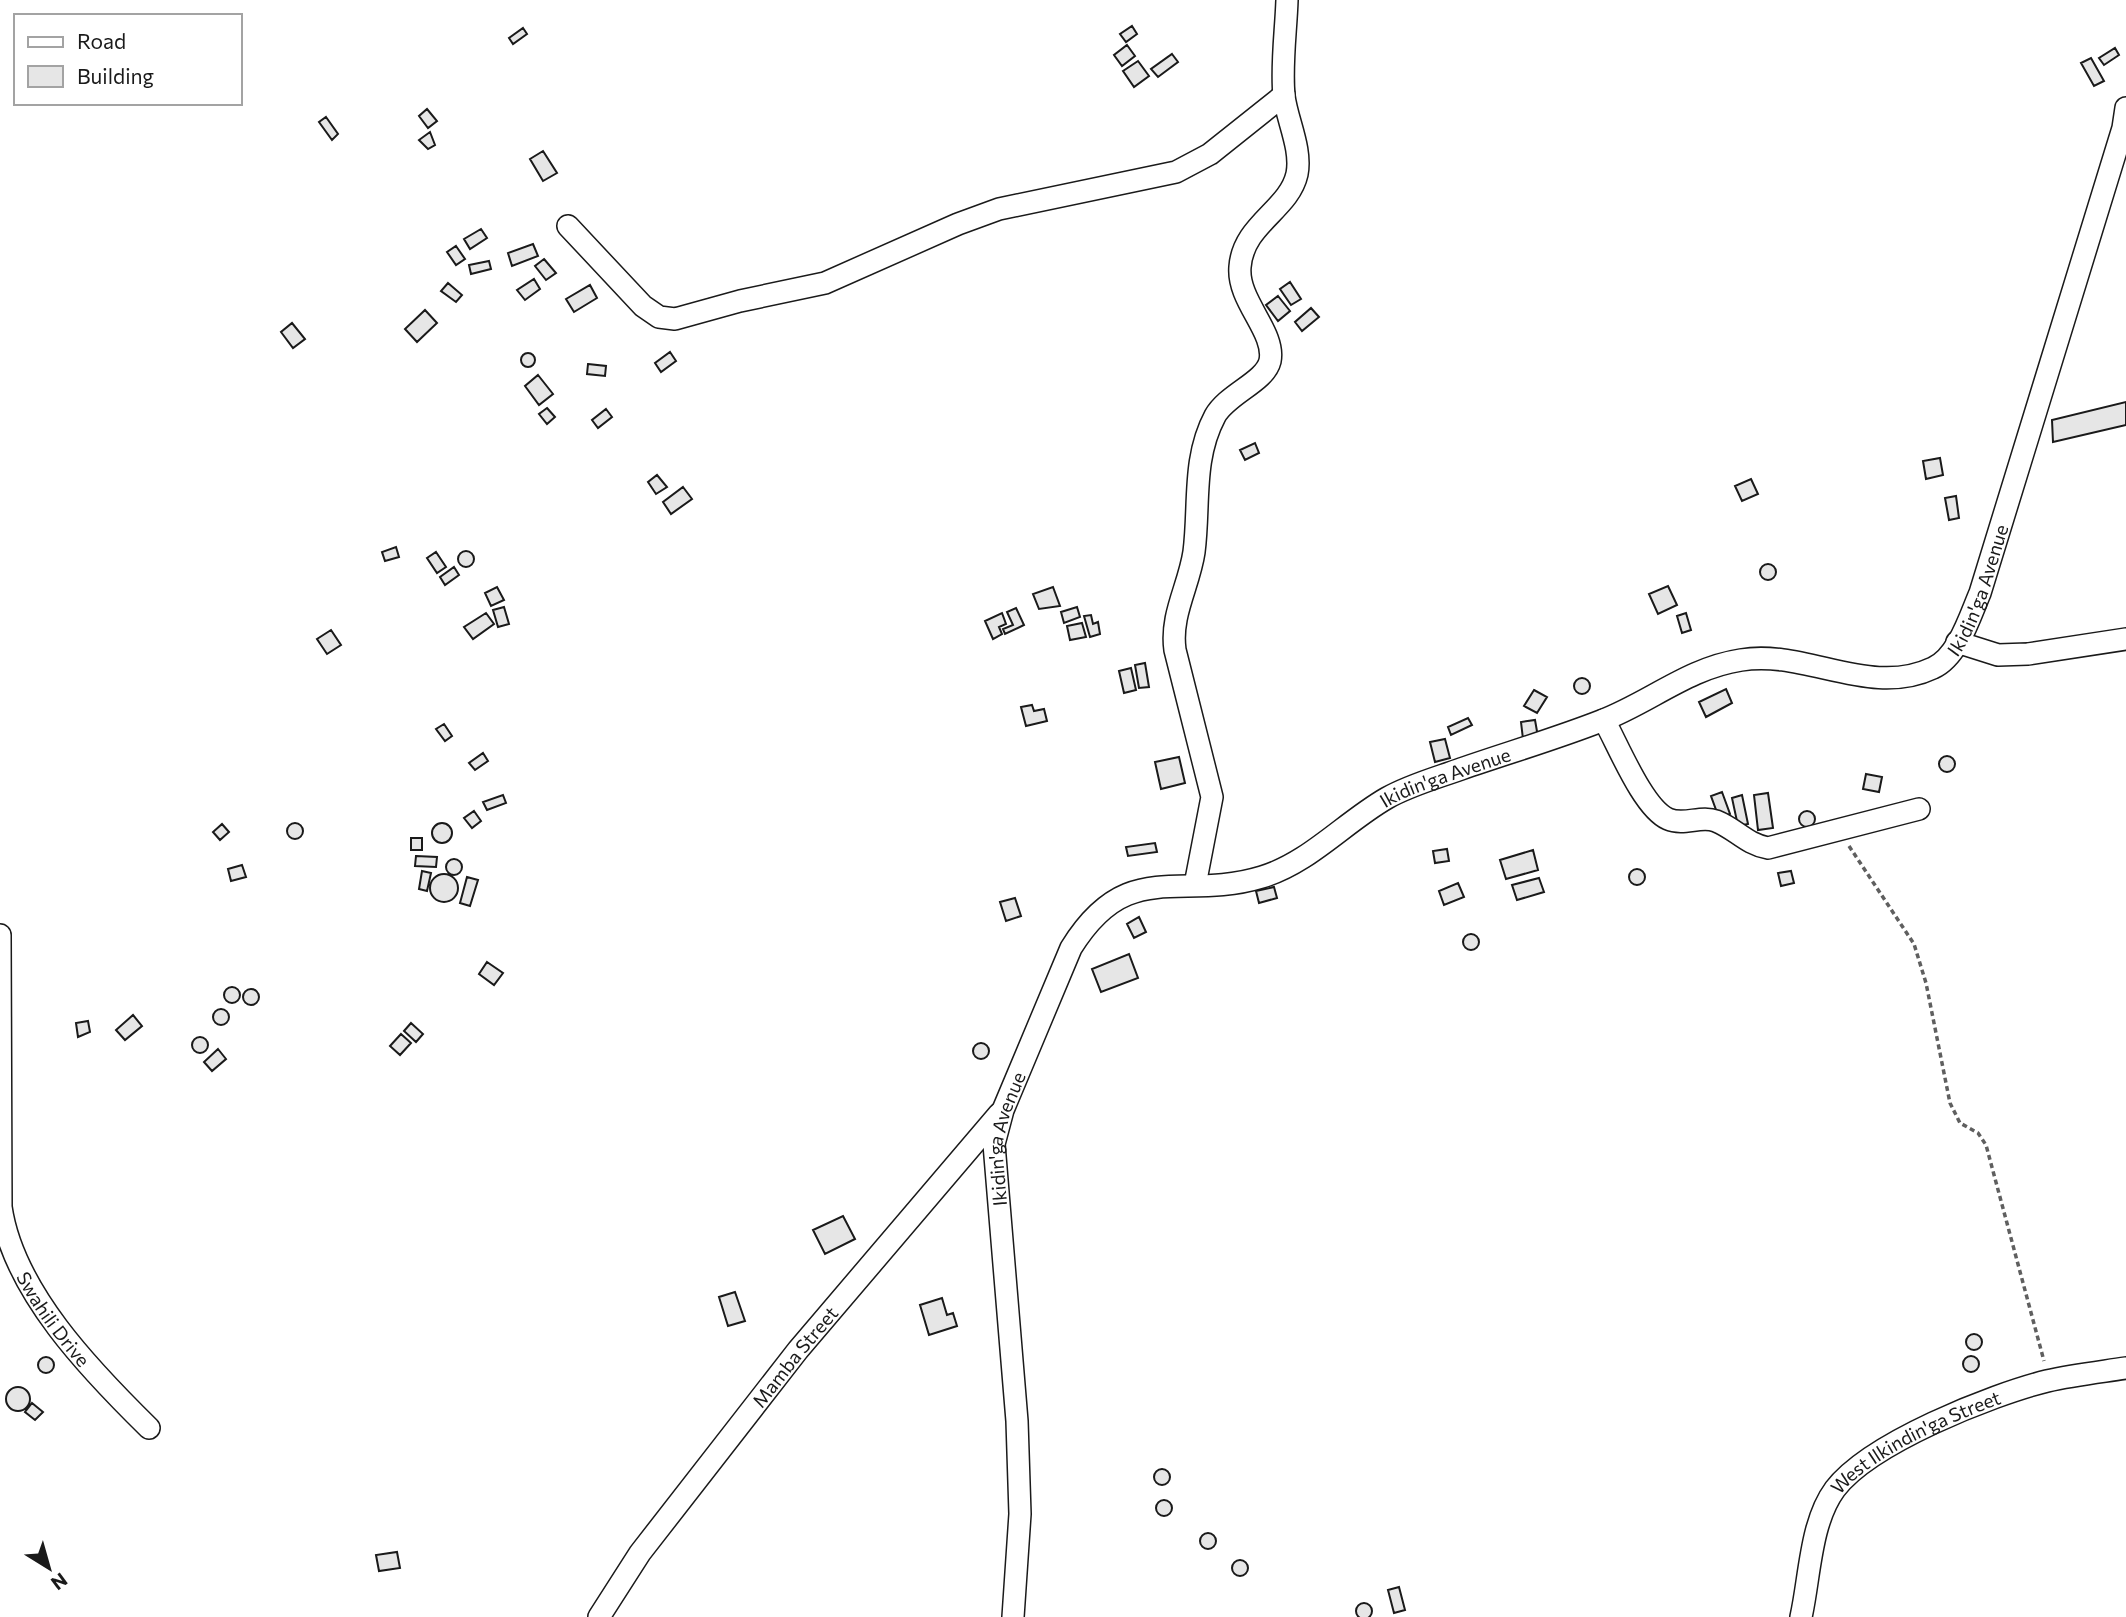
<svg xmlns="http://www.w3.org/2000/svg" width="2126" height="1617" viewBox="0 0 2126 1617" font-family="Commissioner,sans-serif">
	<rect width="100%" height="100%" fill="#fff"/>
	<!-- building -->
	<path fill="#e6e6e6" stroke="#1a1a1a" stroke-width="2" d="M1132,26L1137,34L1126,42L1120,34Z
		M523,28L527,34L513,44L509,38Z
		M1127,45L1135,56L1122,66L1114,55Z
		M2115,48L2119,55L2104,65L2099,58Z
		M1172,54L1178,62L1158,77L1151,69Z
		M2091,58L2104,81L2094,86L2081,63Z
		M1138,61L1149,76L1134,87L1123,71Z
		M427,109L437,121L428,128L419,116Z
		M326,117L338,134L332,140L319,122Z
		M430,132L435,145L428,149L419,140Z
		M543,151L557,173L543,181L530,159Z
		M481,229L487,238L470,249L464,239Z
		M533,244L538,256L512,266L508,253Z
		M456,246L465,259L456,265L447,252Z
		M544,259L556,273L546,280L535,266Z
		M489,261L491,269L471,274L469,265Z
		M534,279L540,289L525,300L517,290Z
		M1290,282L1301,299L1291,305L1280,289Z
		M448,283L462,295L456,302L441,291Z
		M590,285L597,298L574,312L566,299Z
		M1278,296L1290,311L1278,321L1266,305Z
		M1311,308L1319,317L1302,331L1295,322Z
		M425,310L437,323L417,342L405,329Z
		M292,323L305,339L293,348L281,332Z
		M670,352L676,361L661,372L655,363Z
		M521 360a7 7 0 1 1 14 0a7 7 0 1 1-14 0Z
		M588,364L606,366L605,376L587,374Z
		M538,375L553,394L539,405L525,386Z
		M2126,402V425L2053,442L2052,420Z
		M547,408L555,417L547,424L539,414Z
		M606,409L612,417L598,428L592,420Z
		M1255,443L1259,453L1245,460L1240,450Z
		M1940,458L1943,475L1926,479L1923,461Z
		M657,475L667,487L656,494L648,482Z
		M1751,479L1758,494L1742,501L1735,486Z
		M683,487L692,499L671,514L663,502Z
		M1956,496L1959,518L1949,520L1945,498Z
		M396,547L399,557L385,561L382,552Z
		M458 559a8 8 0 1 1 16 0a8 8 0 1 1-16 0Z
		M436,552L446,567L437,573L427,558Z
		M1760 572a8 8 0 1 1 16 0a8 8 0 1 1-16 0Z
		M454,567L459,575L445,585L440,577Z
		M1668,586L1677,605L1658,614L1649,594Z
		M497,587L504,600L491,606L485,593Z
		M1053,587L1060,606L1039,609L1033,594Z
		M504,607L509,624L498,627L493,610Z
		M1077,607L1080,617L1064,623L1061,612Z
		M1016,608L1024,625L1005,634L1003,629L1013,625L1007,612Z
		M486,613L494,624L473,639L464,627Z
		M1002,613L1006,624L999,627L1002,634L993,639L985,621Z
		M1686,613L1691,630L1682,633L1677,616Z
		M1091,615L1093,624L1098,622L1100,634L1090,637L1084,616Z
		M1082,623L1086,637L1070,640L1067,626Z
		M331,630L341,645L327,654L317,639Z
		M1145,663L1149,687L1139,688L1135,665Z
		M1131,668L1136,690L1124,693L1119,671Z
		M1574 686a8 8 0 1 1 16 0a8 8 0 1 1-16 0Z
		M1726,689L1732,703L1706,717L1699,702Z
		M1534,690L1547,697L1537,713L1524,706Z
		M1032,705L1034,711L1044,709L1047,721L1026,726L1021,707Z
		M1468,718L1472,725L1451,735L1448,727Z
		M1535,720L1538,737L1523,739L1521,722Z
		M444,724L452,736L445,741L436,729Z
		M1445,739L1450,758L1435,762L1430,742Z
		M483,753L488,761L475,770L469,763Z
		M1939 764a8 8 0 1 1 16 0a8 8 0 1 1-16 0Z
		M1179,757L1185,783L1161,789L1155,762Z
		M1866,774L1882,777L1879,792L1863,789Z
		M1722,792L1730,814L1719,818L1711,796Z
		M1768,793L1773,828L1758,830L1754,795Z
		M503,795L506,803L487,810L483,802Z
		M1742,795L1748,824L1738,826L1732,798Z
		M1799 819a8 8 0 1 1 16 0a8 8 0 1 1-16 0Z
		M474,811L481,821L472,828L464,818Z
		M287 831a8 8 0 1 1 16 0a8 8 0 1 1-16 0Z
		M432 833a10 10 0 1 1 20 0a10 10 0 1 1-20 0Z
		M222,824L229,832L220,840L213,832Z
		M411,838H422V850H411Z
		M1155,843L1157,852L1128,856L1126,847Z
		M1447,849L1449,861L1435,863L1433,851Z
		M1533,850L1538,870L1506,879L1500,860Z
		M416,856L437,857L436,867L415,866Z
		M446 867a8 8 0 1 1 16 0a8 8 0 1 1-16 0Z
		M242,865L246,877L231,881L228,869Z
		M1629 877a8 8 0 1 1 16 0a8 8 0 1 1-16 0Z
		M422,871L431,873L427,891L419,889Z
		M1791,871L1794,883L1781,886L1778,873Z
		M430 888a14 14 0 1 1 28 0a14 14 0 1 1-28 0Z
		M467,877L478,880L470,906L460,903Z
		M1539,878L1544,892L1517,900L1512,885Z
		M1458,883L1464,897L1444,905L1439,891Z
		M1274,887L1277,898L1259,903L1256,891Z
		M1015,898L1021,916L1006,921L1000,902Z
		M1139,917L1146,932L1134,938L1127,924Z
		M1463 942a8 8 0 1 1 16 0a8 8 0 1 1-16 0Z
		M1129,954L1138,978L1101,992L1092,969Z
		M487,962L503,973L494,985L479,974Z
		M224 995a8 8 0 1 1 16 0a8 8 0 1 1-16 0Z
		M243 997a8 8 0 1 1 16 0a8 8 0 1 1-16 0Z
		M213 1017a8 8 0 1 1 16 0a8 8 0 1 1-16 0Z
		M133,1015L142,1026L125,1040L116,1030Z
		M88,1021L90,1032L78,1037L76,1023Z
		M411,1023L423,1034L416,1042L404,1031Z
		M401,1034L411,1043L400,1055L390,1046Z
		M192 1045a8 8 0 1 1 16 0a8 8 0 1 1-16 0Z
		M973 1051a8 8 0 1 1 16 0a8 8 0 1 1-16 0Z
		M218,1049L226,1059L212,1071L204,1062Z
		M843,1216L855,1239L825,1254L813,1230Z
		M735,1292L745,1321L728,1326L719,1297Z
		M942,1298L947,1315L953,1313L957,1326L929,1335L920,1305Z
		M1966 1342a8 8 0 1 1 16 0a8 8 0 1 1-16 0Z
		M1963 1364a8 8 0 1 1 16 0a8 8 0 1 1-16 0Z
		M38 1365a8 8 0 1 1 16 0a8 8 0 1 1-16 0Z
		M6 1399a12 12 0 1 1 24 0a12 12 0 1 1-24 0Z
		M32,1403L43,1412L35,1420L25,1412Z
		M1154 1477a8 8 0 1 1 16 0a8 8 0 1 1-16 0Z
		M1156 1508a8 8 0 1 1 16 0a8 8 0 1 1-16 0Z
		M1200 1541a8 8 0 1 1 16 0a8 8 0 1 1-16 0Z
		M397,1552L400,1568L379,1571L376,1555Z
		M1232 1568a8 8 0 1 1 16 0a8 8 0 1 1-16 0Z
		M1399,1587L1405,1610L1394,1613L1388,1590Z
		M1356 1611a8 8 0 1 1 16 0a8 8 0 1 1-16 0Z"/>
	<g fill="none" stroke-linecap="round" stroke-linejoin="round">
		<!-- minor casing -->
		<g stroke="#1a1a1a" stroke-width="24">
			<g id="minor">
				<path d="M568,226L643,306L659,317L675,319L740,301L825,283L958,224L999,209L1176,172L1210,154L1284,95"/>
				<path d="M1957,642L1998,655L2028,654L2126,639"/>
				<path d="M1604,720C1618,745 1643,808 1668,819C1684,826 1701,815 1716,821C1736,829 1746,844 1768,848L1919,809"/>
				<path d="M1195,885L1212,797L1175,650C1170,615 1189,586 1194,552C1200,506 1192,459 1215,416C1227,394 1265,382 1270,361C1276,332 1237,301 1240,267C1243,224 1289,210 1297,174C1302,149 1287,120 1284,96C1281,65 1286,31 1287,0"/>
				<path id="s1" d="M0,935L1,1207C13,1291 91,1371 149,1428"/>
				<path id="s2" d="M599,1617L640,1553L798,1350L999,1114"/>
				<path id="s3" d="M1013,1617L1020,1514L1017,1421L994,1144L1003,1110L1071,948C1128,856 1180,902 1262,877C1309,863 1345,822 1387,798C1410,785 1436,778 1461,769C1507,753 1555,739 1601,721C1649,703 1688,668 1741,660C1805,649 1870,698 1933,668C1958,657 1970,616 1980,593L2123,128L2126,108"/>
				<path id="s4" d="M1801,1617C1810,1577 1810,1523 1835,1489C1870,1443 1991,1395 2047,1381C2073,1375 2100,1372 2126,1368"/>
			</g>
		</g>
		<!-- path -->
		<path stroke="#5f5f5f" stroke-width="3.5" stroke-dasharray="5 3.5" stroke-linecap="butt" d="M1849,846L1914,944L1926,983L1950,1103L1960,1123L1978,1133L1986,1145L2044,1361"/>
		<!-- minor -->
		<use href="#minor" stroke="#fff" stroke-width="21"/>
	</g>
	<g text-anchor="middle" dominant-baseline="central" stroke-width="5" stroke-linejoin="round" paint-order="stroke">
		<!-- street labels -->
		<g font-size="19" fill="#1a1a1a" stroke="#fff">
			<text stroke="none"><textPath href="#s3" startOffset="1718">Ikidin'ga Avenue</textPath></text>
			<text stroke="none"><textPath href="#s3" startOffset="1111">Ikidin'ga Avenue</textPath></text>
			<text stroke="none"><textPath href="#s3" startOffset="481">Ikidin'ga Avenue</textPath></text>
			<text stroke="none"><textPath href="#s1" startOffset="397">Swahili Drive</textPath></text>
			<text stroke="none"><textPath href="#s2" startOffset="326">Mamba Street</textPath></text>
			<text stroke="none"><textPath href="#s4" startOffset="228">West Ilkindin'ga Street</textPath></text>
		</g>
	</g>
	<!-- legend -->
	<rect x="14" y="14" width="228" height="91" fill="#ffffff" stroke="#a3a3a3" stroke-width="2"/>
	<rect x="28" y="37" width="35" height="10" fill="#ffffff" stroke="#a3a3a3" stroke-width="2"/>
	<text x="77" y="49" font-size="21" fill="#1a1a1a">Road</text>
	<rect x="28" y="66" width="35" height="21" fill="#e6e6e6" stroke="#a3a3a3" stroke-width="2"/>
	<text x="77" y="84" font-size="21" fill="#1a1a1a">Building</text>
	<!-- north arrow -->
	<g transform="translate(49 1568) rotate(143)" stroke="#ffffff" stroke-width="5" paint-order="stroke">
	<path d="M0-5L12 26L0 18L-12 26Z" fill="#1a1a1a"/>
	<text y="-10" font-size="19" font-weight="bold" text-anchor="middle" fill="#1a1a1a">N</text>
	</g>
</svg>
